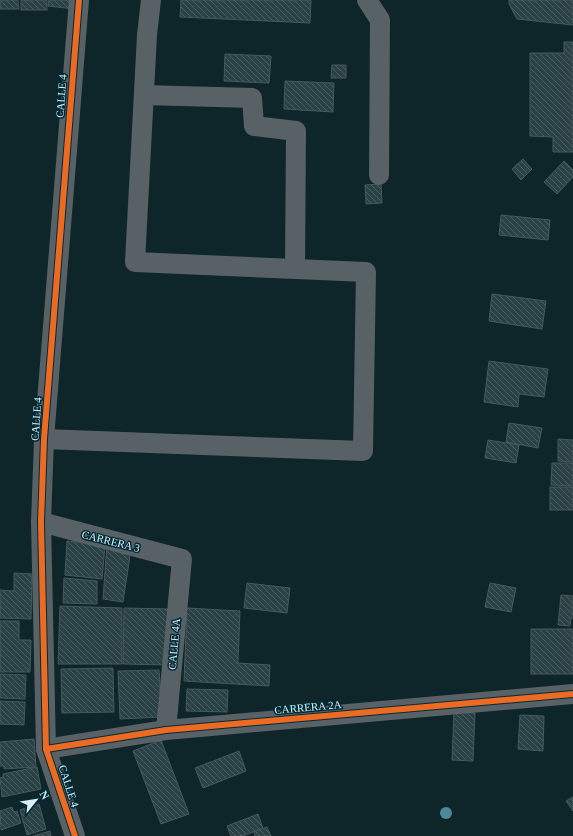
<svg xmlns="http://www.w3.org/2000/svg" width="573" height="836" font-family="'Times New Roman',serif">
	<defs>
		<pattern id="building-back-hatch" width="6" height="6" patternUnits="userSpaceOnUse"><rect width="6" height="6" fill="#2a4245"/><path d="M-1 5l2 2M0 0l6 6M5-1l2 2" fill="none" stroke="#485e61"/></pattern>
	</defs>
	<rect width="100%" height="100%" fill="#0e252a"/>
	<!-- building -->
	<g fill="url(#building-back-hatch)" stroke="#46595c">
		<polygon points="0,0 18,0 19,9 0,9"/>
		<rect x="21" y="0" width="26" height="10"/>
		<polygon points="49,0 76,0 75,9 48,6"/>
		<polygon points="181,0 311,0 310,23 180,17"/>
		<polygon points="509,0 573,0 573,25 517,19 509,4"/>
		<polygon points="564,42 573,42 573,152 553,152 553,137 530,136 530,53 564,53"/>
		<polygon points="225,54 271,56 269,83 224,81"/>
		<polygon points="332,65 346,65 346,78 331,78"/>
		<polygon points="285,81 334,83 333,112 284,109"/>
		<polygon points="523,159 532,169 521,180 512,169"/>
		<polygon points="564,161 573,170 573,177 557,194 544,182"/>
		<polygon points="381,184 382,203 366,204 365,185"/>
		<polygon points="501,215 550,220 548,240 499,235"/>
		<polygon points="492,294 546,301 542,329 489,321"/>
		<polygon points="489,361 548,369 544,397 519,394 518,407 484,402"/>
		<polygon points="509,423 542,428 538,448 506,442"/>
		<polygon points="558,439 573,440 573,462 558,461"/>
		<polygon points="488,440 519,445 516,463 485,458"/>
		<polygon points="552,463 573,463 573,486 551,485"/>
		<rect x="550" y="487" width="23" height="23"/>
		<polygon points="67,541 105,545 102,579 65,575"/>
		<polygon points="107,544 131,549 123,602 103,599"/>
		<polygon points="14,573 32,574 31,619 0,618 0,590 14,591"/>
		<polygon points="64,578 97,581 97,604 63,603"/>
		<polygon points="247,583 290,588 287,613 244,608"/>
		<polygon points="490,583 516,588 511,612 485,607"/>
		<polygon points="561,595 573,596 573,618 571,618 570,626 558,625"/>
		<polygon points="60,606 122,608 122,664 58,664"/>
		<polygon points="124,608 171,609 170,665 123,664"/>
		<polygon points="187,608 240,611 238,663 270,665 269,686 184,681"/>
		<polygon points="0,621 19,621 19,640 31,640 30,672 0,672"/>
		<rect x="531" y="629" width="42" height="45"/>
		<polygon points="113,668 114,712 62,713 61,669"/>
		<polygon points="159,670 162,717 120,719 118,671"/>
		<polygon points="0,674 26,675 25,699 0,698"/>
		<polygon points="187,689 228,690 227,712 186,711"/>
		<polygon points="0,701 25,702 24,725 0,724"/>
		<polygon points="454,712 475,713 473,761 452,760"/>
		<polygon points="520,715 544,716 543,751 518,749"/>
		<polygon points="34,739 36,767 4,769 4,766 0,766 0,742"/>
		<polygon points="161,740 189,814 161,824 133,751"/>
		<polygon points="239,751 246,771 203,788 195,768"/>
		<polygon points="37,767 41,789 2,797 0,778 3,777 3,774"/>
		<polygon points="573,797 573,811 566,801"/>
		<polygon points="39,804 46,829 27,835 20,810"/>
		<polygon points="12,807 14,812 17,811 21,823 1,830 0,811"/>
		<polygon points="258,814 263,828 243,836 231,836 227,826"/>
		<polygon points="267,827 271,836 255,836 254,832"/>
		<polygon points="50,831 51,836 33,836"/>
	</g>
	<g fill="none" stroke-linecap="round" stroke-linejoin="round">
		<!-- minor -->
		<g stroke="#586166" stroke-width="20">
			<polyline points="367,0 380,20 379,175"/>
			<polyline points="144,95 252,98 254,126 296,131 295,269"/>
			<polyline points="44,439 363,451 366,272 135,262 147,35 151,0"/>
			<polyline points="41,522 182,559 166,730"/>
			<polyline points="46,749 166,730 573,694"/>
			<polyline points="75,836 46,749 41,522 44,439 79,0"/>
		</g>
		<!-- cycleway casing -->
		<g stroke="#012c37" stroke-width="8">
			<g id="cycleway">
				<polyline points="46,749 166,730 573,694"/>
				<polyline points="75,836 46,749 41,522 44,439 79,0"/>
			</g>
		</g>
		<!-- cycleway -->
		<use href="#cycleway" stroke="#ed6a23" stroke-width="6"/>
	</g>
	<!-- trees -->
	<circle fill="#4a889a" cx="446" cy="813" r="6"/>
	<g text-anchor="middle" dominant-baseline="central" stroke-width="3" stroke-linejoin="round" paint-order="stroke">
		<!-- street labels -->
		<g font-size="11" fill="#daeff7" stroke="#012c37">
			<text transform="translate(61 96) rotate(-86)">CALLE 4</text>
			<text transform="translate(36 419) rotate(-86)">CALLE 4</text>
			<text transform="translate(111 541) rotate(14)">CARRERA 3</text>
			<text transform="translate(174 644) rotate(-85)">CALLE 4A</text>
			<text transform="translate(308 707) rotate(-5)">CARRERA 2A</text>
			<text transform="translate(69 786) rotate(72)">CALLE 4</text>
		</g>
	</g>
	<!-- north arrow -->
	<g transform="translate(36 800) rotate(60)" stroke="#012c37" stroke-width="3" paint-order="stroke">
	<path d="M0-3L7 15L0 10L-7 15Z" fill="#daeff7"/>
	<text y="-6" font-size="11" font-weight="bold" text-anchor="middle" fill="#daeff7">N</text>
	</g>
</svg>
